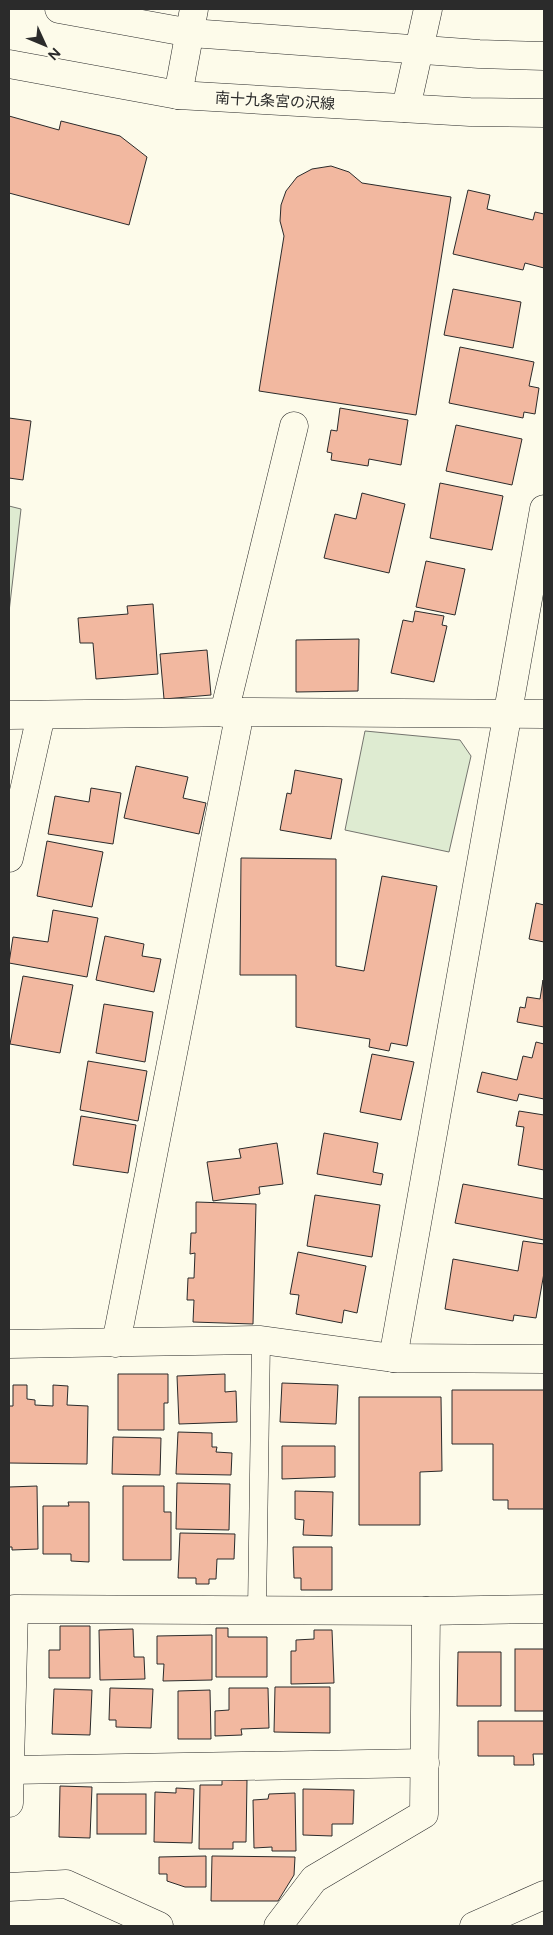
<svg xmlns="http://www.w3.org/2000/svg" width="553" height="1935" font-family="Figtree,'Noto Sans JP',sans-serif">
	<rect width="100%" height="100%" fill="#fdfbea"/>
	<!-- green -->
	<g fill="#deebd1" stroke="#74746e">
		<polygon points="9,506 21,509 9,612"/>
		<polygon points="365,731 460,740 471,756 449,852 345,830"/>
	</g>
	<!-- building -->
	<g fill="#f2b8a0" stroke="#2b2b2b">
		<polygon points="9,116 59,130 61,121 120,136 147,157 129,225 9,193"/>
		<polygon points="331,166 349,172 362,183 451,197 416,415 259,391 284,236 280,221 281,205 286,191 297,177 312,169"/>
		<polygon points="468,190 490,195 487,209 533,220 535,212 544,214 544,268 525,263 523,270 453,254"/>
		<polygon points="453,289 521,302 513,348 444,335"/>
		<polygon points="460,347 534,362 529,386 539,388 535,414 524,412 523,418 449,403"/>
		<polygon points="340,408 408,420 401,465 369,459 368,466 331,460 332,453 327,452 331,430 337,431"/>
		<polygon points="9,418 31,421 23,480 9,478"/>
		<polygon points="456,425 522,439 512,485 446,471"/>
		<polygon points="440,483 503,496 492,550 430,538"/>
		<polygon points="362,493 405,504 389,573 324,558 335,514 356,519"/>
		<polygon points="426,561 465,569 455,615 416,607"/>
		<polygon points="153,604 158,674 96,679 93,643 80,643 78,618 128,614 127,606"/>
		<polygon points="415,611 444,616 442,625 447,626 434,682 391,673 403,620 413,622"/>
		<polygon points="359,639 358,691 296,692 296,640"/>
		<polygon points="207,650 211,695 164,699 160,654"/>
		<polygon points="136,766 188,777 183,798 206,803 199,834 124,818"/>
		<polygon points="295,770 342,779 331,839 280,830 287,793 291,794"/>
		<polygon points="91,788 121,793 113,844 48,834 55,796 89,802"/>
		<polygon points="47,841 103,852 92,907 37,896"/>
		<polygon points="241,858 336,859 336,966 364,971 382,876 437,886 407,1046 391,1043 389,1051 369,1047 370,1039 296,1027 296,975 240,975"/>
		<polygon points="536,903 544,905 544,942 529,939"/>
		<polygon points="53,910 98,918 87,977 9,963 13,937 48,942"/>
		<polygon points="105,936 144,944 142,956 161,959 154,992 96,980"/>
		<polygon points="23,976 73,985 60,1053 10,1044"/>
		<polygon points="543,980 544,1027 517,1022 520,1007 525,1008 527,997 540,999"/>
		<polygon points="104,1004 153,1012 145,1062 96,1053"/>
		<polygon points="536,1042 544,1044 544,1099 519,1094 517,1101 477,1092 482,1072 517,1080 523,1056 532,1058"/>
		<polygon points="372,1054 414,1062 401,1120 360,1112"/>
		<polygon points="88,1061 147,1071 138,1121 80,1110"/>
		<polygon points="519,1111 544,1115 544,1170 518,1165 524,1127 516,1126"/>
		<polygon points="81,1116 136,1125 128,1173 73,1165"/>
		<polygon points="324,1133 378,1143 373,1172 383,1174 381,1185 317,1174"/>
		<polygon points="277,1143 283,1184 259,1187 260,1194 213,1201 207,1162 241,1158 239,1149"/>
		<polygon points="463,1184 544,1199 544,1240 455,1223"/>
		<polygon points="315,1195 380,1205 372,1257 307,1246"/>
		<polygon points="196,1202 256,1204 253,1324 193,1322 194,1300 187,1300 188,1278 194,1278 195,1253 190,1254 191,1233 196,1233"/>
		<polygon points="523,1241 544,1244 544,1273 536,1318 514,1315 513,1321 445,1309 453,1259 518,1271"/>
		<polygon points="298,1252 366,1266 357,1313 344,1310 342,1323 296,1314 299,1295 290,1294"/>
		<polygon points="118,1374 168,1374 168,1403 164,1403 164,1430 118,1430"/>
		<polygon points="225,1374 225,1392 236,1391 237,1422 179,1424 177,1376"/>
		<polygon points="282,1383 338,1385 336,1424 280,1422"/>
		<polygon points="13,1385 27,1385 27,1399 35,1400 35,1405 53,1406 53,1385 68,1386 67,1405 88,1406 87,1464 9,1463 9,1406 13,1406"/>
		<polygon points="452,1390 544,1390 544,1509 508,1509 508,1500 493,1500 493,1444 452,1444"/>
		<polygon points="359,1397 441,1397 442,1471 420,1472 420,1525 359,1525"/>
		<polygon points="178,1432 212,1433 212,1447 217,1447 216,1452 232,1453 231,1475 176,1474"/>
		<polygon points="113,1437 161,1438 160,1475 112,1474"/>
		<polygon points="282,1446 335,1446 335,1477 282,1479"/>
		<polygon points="177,1483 230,1484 229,1530 176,1529"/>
		<polygon points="37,1486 38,1549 12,1550 12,1547 9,1547 9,1487"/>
		<polygon points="123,1486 164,1486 164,1512 171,1512 171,1560 123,1560"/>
		<polygon points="295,1491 333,1492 332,1536 303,1535 304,1520 295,1519"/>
		<polygon points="68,1502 89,1502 89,1562 71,1561 71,1554 43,1554 43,1506 69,1506"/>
		<polygon points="180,1533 235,1534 234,1559 217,1559 216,1579 209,1579 209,1584 196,1584 196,1578 178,1578"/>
		<polygon points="293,1547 332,1547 332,1590 301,1590 301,1578 294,1578"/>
		<polygon points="60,1626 90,1626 90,1678 49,1678 49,1650 60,1650"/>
		<polygon points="216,1628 228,1628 228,1637 267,1637 267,1677 216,1677"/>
		<polygon points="133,1629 134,1657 144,1657 145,1679 100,1680 99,1630"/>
		<polygon points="314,1630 332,1630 334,1683 291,1684 291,1651 296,1651 296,1640 314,1639"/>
		<polygon points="212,1635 212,1680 163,1681 164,1664 157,1664 157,1636"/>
		<rect x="515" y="1649" width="29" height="62"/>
		<polygon points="458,1652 501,1652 501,1706 457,1706"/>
		<polygon points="275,1687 330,1687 330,1733 274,1732"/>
		<polygon points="110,1688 153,1689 151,1728 116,1727 116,1720 109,1720"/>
		<polygon points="229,1688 268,1688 269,1728 241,1729 242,1735 215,1736 215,1711 229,1710"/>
		<polygon points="54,1689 92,1690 90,1735 52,1734"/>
		<polygon points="210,1690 211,1739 178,1739 178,1691"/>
		<polygon points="478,1721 544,1721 544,1754 533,1754 534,1765 514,1765 514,1756 478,1756"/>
		<polygon points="222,1780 247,1780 246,1842 233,1842 233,1849 199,1849 200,1785 222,1785"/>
		<polygon points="60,1786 92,1787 90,1838 59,1837"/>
		<polygon points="176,1788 194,1789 192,1843 154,1842 155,1792 176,1793"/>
		<polygon points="303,1789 354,1790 353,1824 332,1824 332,1836 303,1835"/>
		<polygon points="295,1793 296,1851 272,1851 272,1847 254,1848 253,1800 268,1799 269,1794"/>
		<rect x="97" y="1794" width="49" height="40"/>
		<polygon points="206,1856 206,1887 185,1887 167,1881 167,1874 159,1874 159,1857"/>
		<polygon points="212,1856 295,1857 294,1875 278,1901 211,1901"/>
	</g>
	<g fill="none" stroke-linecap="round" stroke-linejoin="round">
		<!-- lane casing -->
		<g stroke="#2b2b2b" stroke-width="19">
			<polyline id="lane" points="257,1610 261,1340"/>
		</g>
		<!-- street casing -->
		<g stroke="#2b2b2b" stroke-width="29">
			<g id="street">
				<polyline points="178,95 194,9"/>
				<polyline points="406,108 428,9"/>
				<polyline points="224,713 294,426"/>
				<polyline points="9,715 240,712 544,714"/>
				<polyline points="9,858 41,715"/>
				<polyline points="116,1343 240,712"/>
				<polyline points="9,1344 261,1340 393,1358 544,1359"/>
				<polyline points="393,1358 544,509"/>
				<polyline points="10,1770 425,1763"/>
				<polyline points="9,1803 14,1609 426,1611 544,1609"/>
				<polyline points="9,1887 66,1884 159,1926"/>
				<polyline points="278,1926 314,1879 424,1814 426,1611"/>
			</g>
		</g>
		<!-- primary casing -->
		<g stroke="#2b2b2b" stroke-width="29">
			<g id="primary">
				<polyline points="59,9 191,33 479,54 544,56"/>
				<polyline points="9,64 178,95 470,112 544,113"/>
			</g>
		</g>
		<!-- highway casing -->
		<g stroke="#2b2b2b" stroke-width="29">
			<polyline id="highway" points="474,1926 544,1895"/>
		</g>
		<!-- lane -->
		<use href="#lane" stroke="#fdfbea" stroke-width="18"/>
		<!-- street -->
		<use href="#street" stroke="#fdfbea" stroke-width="28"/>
		<!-- primary -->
		<use href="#primary" stroke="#fdfbea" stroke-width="28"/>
		<!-- highway -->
		<use href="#highway" stroke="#fdfbea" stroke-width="28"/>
	</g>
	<g text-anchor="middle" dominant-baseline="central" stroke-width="4" stroke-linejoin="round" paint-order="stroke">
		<!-- street labels -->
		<g font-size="15" fill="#2b2b2b" stroke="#fdfbea">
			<text transform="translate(275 101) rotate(3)">南十九条宮の沢線</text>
		</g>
	</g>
	<!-- border -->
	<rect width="553" height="1935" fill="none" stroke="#2b2b2b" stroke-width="20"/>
	<!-- north arrow -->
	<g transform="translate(45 45) rotate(134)" stroke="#fdfbea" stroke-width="4" paint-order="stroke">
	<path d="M0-4L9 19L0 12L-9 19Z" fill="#2b2b2b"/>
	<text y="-8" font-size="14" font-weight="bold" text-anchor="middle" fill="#2b2b2b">N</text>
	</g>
</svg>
